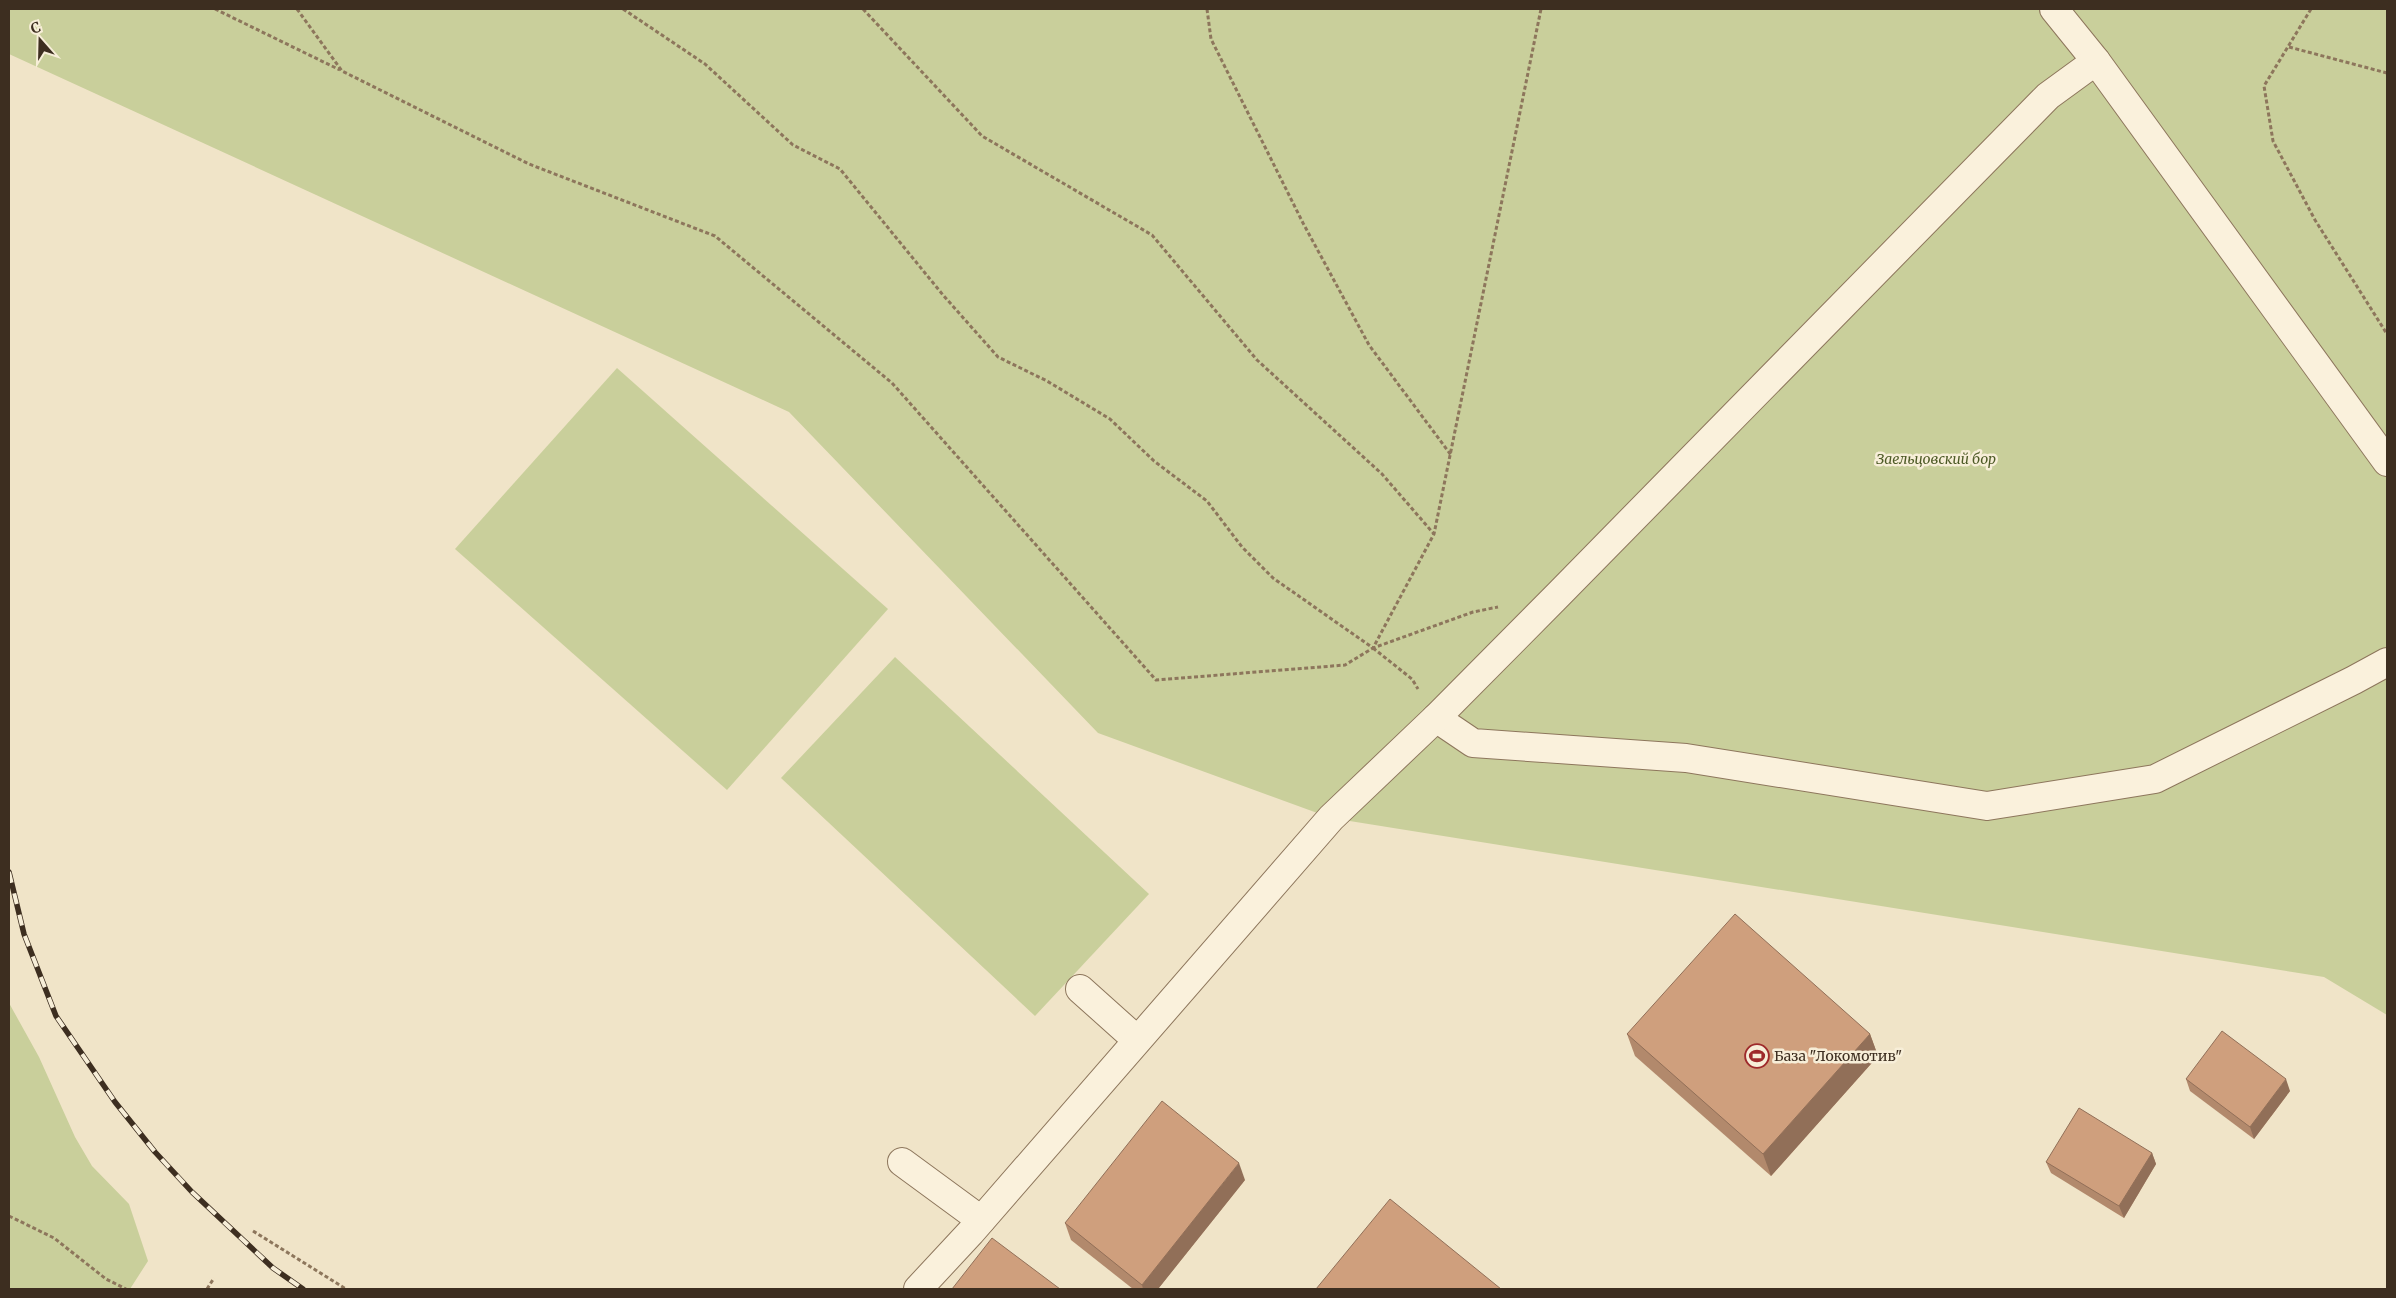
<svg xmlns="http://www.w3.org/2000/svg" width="2396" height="1298" font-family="Merriweather,serif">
	<rect width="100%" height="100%" fill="#f0e4c8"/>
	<!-- green -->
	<g fill="#c9cf9b">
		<polygon points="9,9 2387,9 2387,1015 2324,977 1331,818 1098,733 789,412 9,54"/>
		<polygon points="617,368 888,609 727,790 455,549"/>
		<polygon points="895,657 1149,894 1035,1016 781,778"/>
		<polygon points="9,1003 39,1057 75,1137 92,1166 129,1204 148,1261 130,1289 9,1289"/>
	</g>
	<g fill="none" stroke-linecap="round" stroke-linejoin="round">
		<!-- minor casing -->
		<g stroke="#8d765c" stroke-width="30">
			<g id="minor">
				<polyline points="2054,9 2096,61 2387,462"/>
				<polyline points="1436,718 1473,743 1686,758 1987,806 2155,779 2354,680 2387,662"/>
				<polyline points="1080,989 1137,1040"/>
				<polyline points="902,1162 981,1220"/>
				<polyline points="918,1289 971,1232 1331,818 1436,718 1559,594 2048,96 2096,61"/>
			</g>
		</g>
		<!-- path -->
		<g stroke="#8d765c" stroke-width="3" stroke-dasharray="4 2.5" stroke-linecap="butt">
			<polyline points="215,9 340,70"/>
			<polyline points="297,9 342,71 529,164 715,236 892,383 1156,680 1345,665 1373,648 1434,534 1541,9"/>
			<polyline points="623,9 705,64 793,145 840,169 943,295 998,357 1047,381 1110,419 1154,461 1207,501 1242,547 1273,578 1373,648 1473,612 1498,607"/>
			<polyline points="863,9 982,136 1152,235 1257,360 1382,474 1434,534"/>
			<polyline points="1207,9 1211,39 1303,223 1369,345 1451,455"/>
			<polyline points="2311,9 2264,86 2273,141 2315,220 2387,334"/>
			<polyline points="2289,47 2387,73"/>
			<polyline points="1373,648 1412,679 1418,689"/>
			<polyline points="9,1216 54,1238 106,1279 126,1289"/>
			<polyline points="253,1231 346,1289"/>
			<polyline points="207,1289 214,1278"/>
		</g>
		<!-- minor -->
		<use href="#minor" stroke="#faf1dc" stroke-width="28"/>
		<!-- rail casing -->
		<g stroke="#3d2e20" stroke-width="5.5">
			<polyline id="rail" points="9,872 24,934 56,1016 115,1102 155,1152 192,1192 273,1268 303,1289"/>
		</g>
		<!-- rail -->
		<use href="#rail" stroke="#f7eed8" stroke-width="4" stroke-dasharray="11" stroke-linecap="butt"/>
	</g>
	<!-- wall -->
	<g fill="#b2896c">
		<polygon points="1627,1034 1870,1034 1878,1056 1771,1176 1635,1056"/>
		<polygon points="2186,1079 2290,1091 2254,1139 2190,1091"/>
		<polygon points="2152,1153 2156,1164 2124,1218 2051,1173 2046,1162"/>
		<polygon points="1245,1180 1158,1289 1133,1289 1071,1240 1065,1223"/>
	</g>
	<!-- shaded-wall -->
	<g fill="#916f58">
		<polygon points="1870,1034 1878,1056 1771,1176 1763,1154"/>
		<polygon points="2286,1079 2290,1091 2254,1139 2250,1127"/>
		<polygon points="2152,1153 2156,1164 2124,1218 2119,1206"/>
		<polygon points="1239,1163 1245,1180 1158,1289 1143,1289 1142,1285"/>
	</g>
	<!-- building -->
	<g fill="#cf9f7d" stroke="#916f58">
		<polygon points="1735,914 1870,1034 1763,1154 1627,1034"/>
		<polygon points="2222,1031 2286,1079 2250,1127 2186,1079"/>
		<polygon points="1162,1101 1239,1163 1142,1285 1065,1223"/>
		<polygon points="2079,1108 2152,1153 2119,1206 2046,1162"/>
		<polygon points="1390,1199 1501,1289 1316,1289"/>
		<polygon points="992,1238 1060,1289 952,1289"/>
	</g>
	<!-- icons -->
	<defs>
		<g id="stadium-ring" transform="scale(1.25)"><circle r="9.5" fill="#f7eed8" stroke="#9e2a2b" stroke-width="1.5"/><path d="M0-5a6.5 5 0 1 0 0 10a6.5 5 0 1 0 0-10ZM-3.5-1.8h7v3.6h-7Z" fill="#9e2a2b"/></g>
	</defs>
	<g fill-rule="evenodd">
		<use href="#stadium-ring" x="1757" y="1056"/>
	</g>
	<g text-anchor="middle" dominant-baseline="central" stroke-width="5" stroke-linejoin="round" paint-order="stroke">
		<!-- park labels -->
		<g font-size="14" font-style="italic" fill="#4d5a26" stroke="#f7eed8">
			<text x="1936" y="459">Заельцовский бор</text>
		</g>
		<!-- poi labels -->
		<g font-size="14" fill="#3d2e20" stroke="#f7eed8" text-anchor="start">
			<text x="1774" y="1056">База "Локомотив"</text>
		</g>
	</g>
	<!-- border -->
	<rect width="2396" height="1298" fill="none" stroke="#3d2e20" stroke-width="20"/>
	<!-- north arrow -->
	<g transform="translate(40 40) rotate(340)" stroke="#f7eed8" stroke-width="4" paint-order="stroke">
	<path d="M0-4L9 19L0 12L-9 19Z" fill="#3d2e20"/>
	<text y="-8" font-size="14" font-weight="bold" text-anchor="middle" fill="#3d2e20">С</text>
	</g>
</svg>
